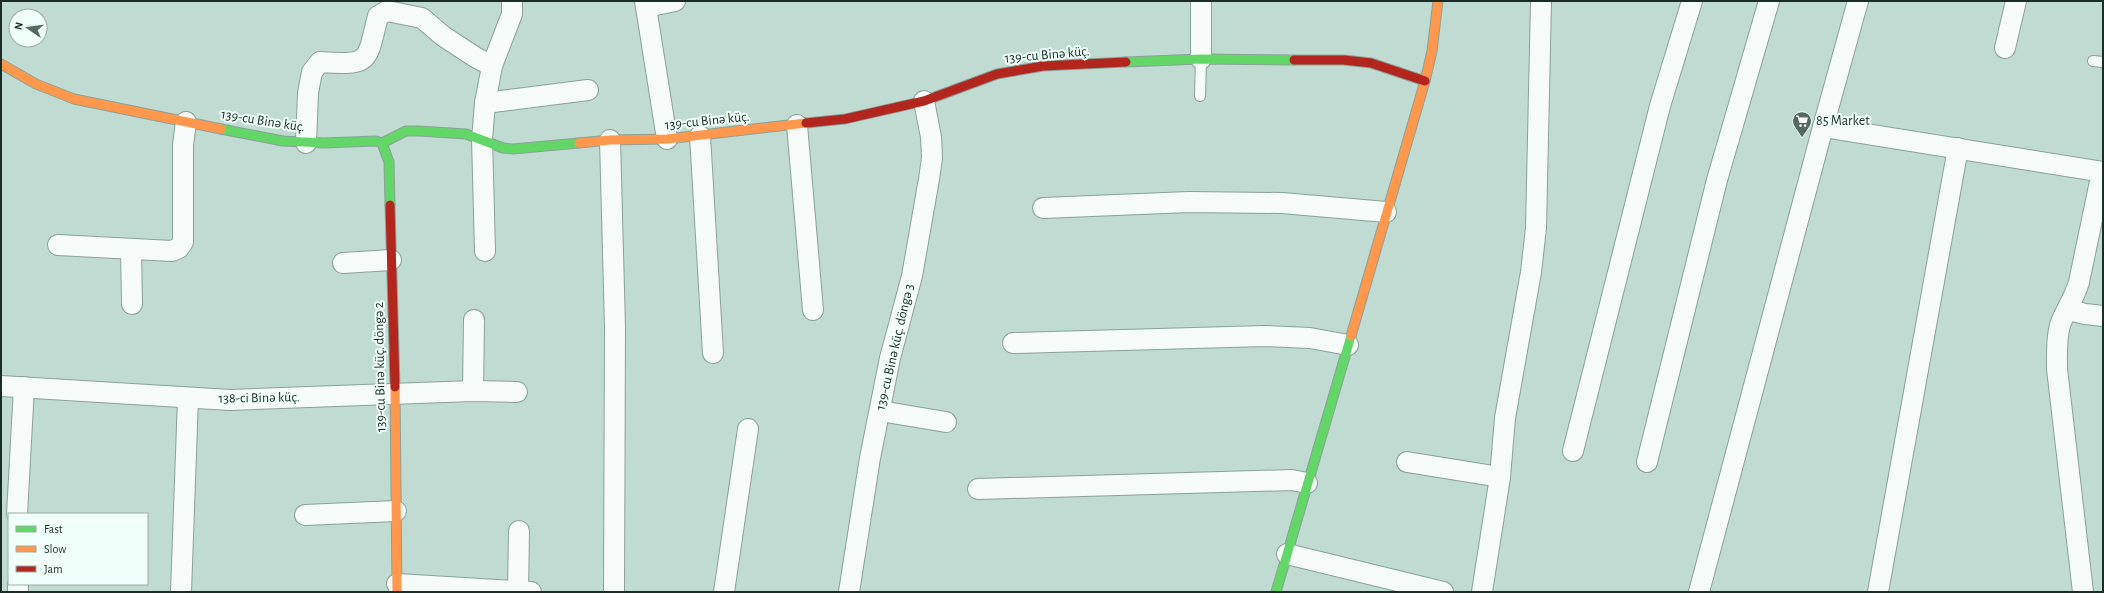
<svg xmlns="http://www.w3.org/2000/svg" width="2104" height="593" font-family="'Alegreya Sans',sans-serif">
	<rect width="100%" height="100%" fill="#c0dcd2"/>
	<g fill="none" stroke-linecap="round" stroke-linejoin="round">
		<!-- lane casing -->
		<g stroke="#8ba199" stroke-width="12">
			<g id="lane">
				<polyline points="2093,61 2103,62"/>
				<polyline points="1200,96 1201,59"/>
			</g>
		</g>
		<!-- street casing -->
		<g stroke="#8ba199" stroke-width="22">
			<g id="street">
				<polyline points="645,1 667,139"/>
				<polyline points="646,7 675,1"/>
				<polyline points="2005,48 2016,1"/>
				<polyline points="1201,59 1201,1"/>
				<polyline points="485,103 588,90"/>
				<polyline points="797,125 813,310"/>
				<polyline points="1823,127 2103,172"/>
				<polyline points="700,136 713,353"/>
				<polyline points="610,140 615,327 614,592"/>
				<path d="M306 143 308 93 312 72 320 62C371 65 366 64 378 16L387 11 422 18 443 36 475 57 492 66"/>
				<polyline points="1043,208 1189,202 1282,203 1386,212"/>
				<polyline points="58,245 172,251 179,248 183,242 183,145 186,122"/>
				<polyline points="131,249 132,304"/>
				<polyline points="485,251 482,139 485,103 492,66 512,14 512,1"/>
				<polyline points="343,263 391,260"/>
				<polyline points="2069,310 2085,314 2103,316"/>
				<polyline points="1013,343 1265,336 1310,338 1348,345"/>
				<polyline points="1,386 230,400 473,391 517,392"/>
				<polyline points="473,391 474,320"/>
				<polyline points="880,411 946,422"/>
				<polyline points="1573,451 1660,106 1692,1"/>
				<polyline points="1407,462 1500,477"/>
				<polyline points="1647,462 1717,180 1769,1"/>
				<polyline points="978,489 1292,480 1307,483"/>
				<polyline points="17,514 24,387"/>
				<polyline points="305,515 396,511"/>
				<polyline points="1287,554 1443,592"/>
				<polyline points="18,584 18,592"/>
				<polyline points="397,584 531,592"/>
				<polyline points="518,591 519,531"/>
				<polyline points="181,592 188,398"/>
				<polyline points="724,592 748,429"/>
				<polyline points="849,592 870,458 890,358 912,276 929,179 932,158 931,137 924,101"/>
				<polyline points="1482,592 1500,477 1505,418 1531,272 1536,228 1541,1"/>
				<polyline points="1699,592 1823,127 1858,1"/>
				<polyline points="1878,592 1958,148"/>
				<path d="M2083 592 2057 369C2057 354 2056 339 2060 325 2065 311 2074 299 2079 282L2102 172"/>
			</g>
		</g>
		<!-- fast casing -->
		<g stroke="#8ba199" stroke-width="11">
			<g id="fast">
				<polyline points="1126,62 1201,59 1294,60"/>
				<polyline points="221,129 283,141 324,143 376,141 382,143 389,162 390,205"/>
				<polyline points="382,143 406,131 419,131 466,134 503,148 513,149 579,143"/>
				<polyline points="1276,592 1351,336"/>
			</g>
		</g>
		<!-- slow casing -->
		<g stroke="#8ba199" stroke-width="11">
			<g id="slow">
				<polyline points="1,64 36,84 74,99 221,129"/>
				<polyline points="579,143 610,140 667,139 806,123"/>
				<polyline points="1351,336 1425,81 1432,51 1438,1"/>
				<polyline points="395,387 397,592"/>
			</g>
		</g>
		<!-- jam casing -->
		<g stroke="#8ba199" stroke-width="11">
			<g id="jam">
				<polyline points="1294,60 1344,60 1371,63 1425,81"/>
				<polyline points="806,123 845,119 924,101 997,74 1043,66 1126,62"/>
				<polyline points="390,205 395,387"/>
			</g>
		</g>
		<!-- lane -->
		<use href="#lane" stroke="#f6faf8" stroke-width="10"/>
		<!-- street -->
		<use href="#street" stroke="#f6faf8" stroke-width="20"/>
		<!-- fast -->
		<use href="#fast" stroke="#63d668" stroke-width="9"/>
		<!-- slow -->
		<use href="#slow" stroke="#ff974d" stroke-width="9"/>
		<!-- jam -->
		<use href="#jam" stroke="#b3261e" stroke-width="9"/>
	</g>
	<!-- icons -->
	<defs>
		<g id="supermarket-pin" transform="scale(1)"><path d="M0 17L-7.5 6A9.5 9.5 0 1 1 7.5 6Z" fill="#536a62" stroke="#f0fff9"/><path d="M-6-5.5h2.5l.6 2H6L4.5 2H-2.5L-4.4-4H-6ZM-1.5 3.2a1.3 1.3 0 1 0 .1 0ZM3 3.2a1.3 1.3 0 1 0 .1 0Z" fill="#fff"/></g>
	</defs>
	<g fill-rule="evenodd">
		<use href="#supermarket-pin" x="1802" y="121"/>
	</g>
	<g text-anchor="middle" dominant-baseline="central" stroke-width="4" stroke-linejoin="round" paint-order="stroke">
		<!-- street labels -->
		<g font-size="14" fill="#192c26" stroke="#f0fff9">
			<text transform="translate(1047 55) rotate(-5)">139-cu Binə küç.</text>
			<text transform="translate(263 121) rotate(9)">139-cu Binə küç.</text>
			<text transform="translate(707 121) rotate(-6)">139-cu Binə küç.</text>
			<text transform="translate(895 347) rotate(-77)">139-cu Binə küç. döngə 3</text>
			<text transform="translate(380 367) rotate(-91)">139-cu Binə küç. döngə 2</text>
			<text transform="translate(259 398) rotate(-1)">138-ci Binə küç.</text>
		</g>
		<!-- poi labels -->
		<g font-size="14" fill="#192c26" stroke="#f0fff9" text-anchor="start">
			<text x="1816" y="121">85 Market</text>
		</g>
	</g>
	<!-- border -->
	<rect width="2104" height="593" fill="none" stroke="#192c26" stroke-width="4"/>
	<!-- legend -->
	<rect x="8" y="513" width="140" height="72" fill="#f0fff9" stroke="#9aaba5"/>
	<rect x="16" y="526" width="20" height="6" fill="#63d668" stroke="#9aaba5"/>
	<text x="44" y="533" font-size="12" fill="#192c26">Fast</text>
	<rect x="16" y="546" width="20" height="6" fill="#ff974d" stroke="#9aaba5"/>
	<text x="44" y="553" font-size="12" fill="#192c26">Slow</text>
	<rect x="16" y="566" width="20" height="6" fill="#b3261e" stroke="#9aaba5"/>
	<text x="44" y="573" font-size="12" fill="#192c26">Jam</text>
	<!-- north arrow -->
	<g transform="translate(28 28) rotate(283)"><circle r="19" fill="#f0fff9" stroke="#9aaba5"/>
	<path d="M0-3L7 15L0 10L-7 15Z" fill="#536a62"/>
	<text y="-6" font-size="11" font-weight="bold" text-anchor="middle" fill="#192c26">N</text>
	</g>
</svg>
